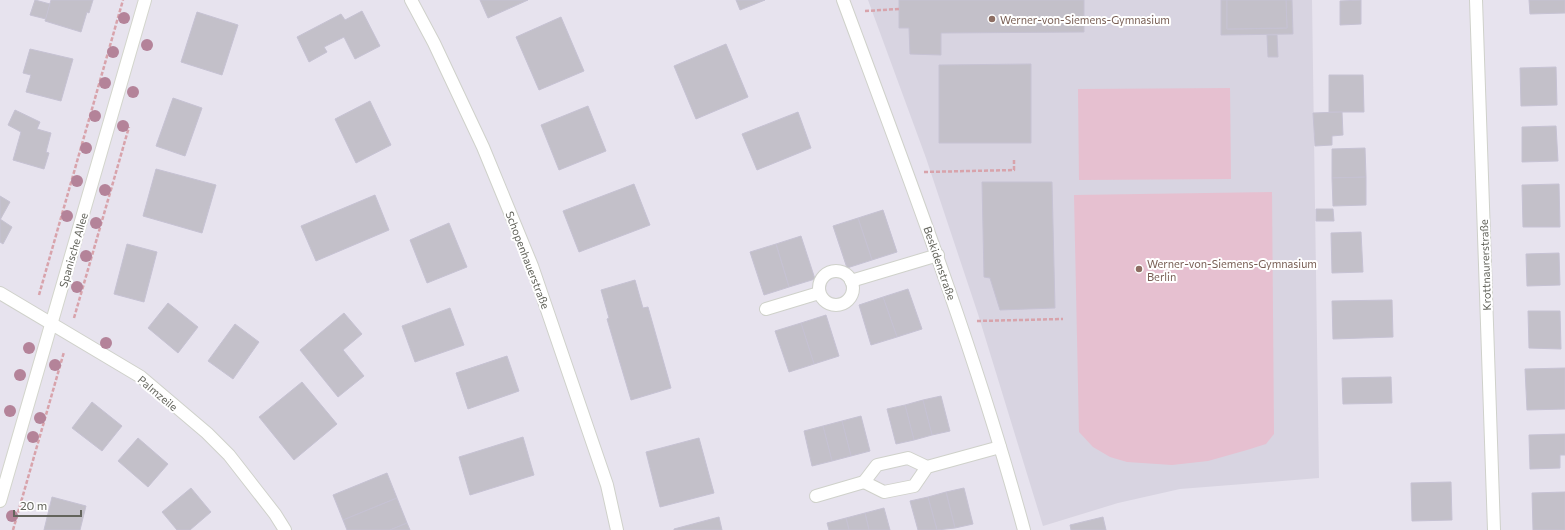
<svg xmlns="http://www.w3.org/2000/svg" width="1565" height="530" font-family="Commissioner,sans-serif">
	<rect width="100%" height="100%" fill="#e7e3ee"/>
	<!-- education -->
	<polygon fill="#d8d4e1" points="868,0 1312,0 1319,478 1180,489 1118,503 1043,526 978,314 926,158"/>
	<!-- green -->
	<g fill="#e6c0d0">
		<polygon points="1230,88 1231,179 1079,180 1078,89"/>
		<polygon points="1272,192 1274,434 1266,444 1247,450 1208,461 1172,465 1127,462 1110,457 1093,447 1079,432 1074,195"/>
	</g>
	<!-- building -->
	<g fill="#c3c0c9" stroke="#c6c2d3">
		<polygon points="35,0 50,4 46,19 30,15"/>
		<polygon points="51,0 93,0 89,13 87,12 81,32 45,21"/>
		<polygon points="480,0 528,0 488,18"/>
		<polygon points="736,0 765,0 740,10"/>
		<polygon points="899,0 1084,0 1084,32 941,33 941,55 910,54 909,28 899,28"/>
		<polygon points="1221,0 1227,0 1227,29 1287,28 1286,0 1292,0 1293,34 1221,35"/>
		<polygon points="1227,0 1286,0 1287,28 1227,29"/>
		<polygon points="1361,0 1361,24 1340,25 1340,1"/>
		<polygon points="1529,0 1565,0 1565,13 1530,14"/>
		<polygon points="362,11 380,46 355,59 344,37 324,47 327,52 309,62 297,37 341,14 345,20"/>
		<polygon points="197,12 238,25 222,75 181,62"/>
		<polygon points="561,17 584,71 539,90 516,37"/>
		<polygon points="1267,35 1277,35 1278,57 1268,57"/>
		<polygon points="726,44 748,97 696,119 674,66"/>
		<polygon points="30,49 73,59 61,101 26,92 31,75 23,73"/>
		<polygon points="1031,64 1031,143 939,143 939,65"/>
		<polygon points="1556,67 1557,105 1521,106 1520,68"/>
		<polygon points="1329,75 1363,75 1364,112 1329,112"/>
		<polygon points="173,98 202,108 185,156 156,146"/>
		<polygon points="370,101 391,145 356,163 335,119"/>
		<polygon points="588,106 606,151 559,170 541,125"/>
		<polygon points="15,110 40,122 37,129 51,133 46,152 49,153 44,169 13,160 21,132 8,125"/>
		<polygon points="798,112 811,148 757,170 742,134"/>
		<polygon points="1342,112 1343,135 1332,136 1332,145 1315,146 1313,113"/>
		<polygon points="1556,126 1558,161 1522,162 1522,127"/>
		<polygon points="1365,148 1366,177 1332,178 1332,149"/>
		<polygon points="156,169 216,185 202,233 143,216"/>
		<polygon points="1366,177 1366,205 1333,206 1332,178"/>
		<polygon points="982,182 1052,182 1055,308 1000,310 990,278 984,277"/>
		<polygon points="634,184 650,225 579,252 563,211"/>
		<polygon points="1559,184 1560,227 1523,227 1522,185"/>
		<polygon points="375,195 389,230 316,261 301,226"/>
		<polygon points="0,196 10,202 0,220"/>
		<polygon points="1316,209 1333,209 1334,221 1316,221"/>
		<polygon points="883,210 897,252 872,260 858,218"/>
		<polygon points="858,218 872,260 847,268 833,226"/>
		<polygon points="0,219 12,227 3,244 0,242"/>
		<polygon points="449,223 467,267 427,283 410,240"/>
		<polygon points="1361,232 1363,272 1332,273 1331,233"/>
		<polygon points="801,236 815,279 789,287 776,244"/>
		<polygon points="127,244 157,252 144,302 114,294"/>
		<polygon points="776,244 789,287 764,295 750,252"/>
		<polygon points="1559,253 1560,285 1527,286 1526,254"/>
		<polygon points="635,280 643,308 648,307 671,388 631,400 607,319 609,318 601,290"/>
		<polygon points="908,289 922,329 897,337 883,297"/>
		<polygon points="883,297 897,337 871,345 859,305"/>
		<polygon points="1392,300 1393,337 1333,339 1332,301"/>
		<polygon points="168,303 198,327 178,353 148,328"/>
		<polygon points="450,308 464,345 415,362 402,326"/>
		<polygon points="1528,311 1560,311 1561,349 1529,348"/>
		<polygon points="344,313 362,334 343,350 364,376 338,397 300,350"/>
		<polygon points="826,315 839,356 814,364 801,323"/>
		<polygon points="801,323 814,364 789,372 775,331"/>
		<polygon points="235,324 259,342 233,379 208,361"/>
		<polygon points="507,356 519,391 468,409 456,373"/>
		<polygon points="1565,368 1565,409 1527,410 1525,369"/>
		<polygon points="1391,377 1392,403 1343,404 1342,378"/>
		<polygon points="302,382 337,424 294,460 259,417"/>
		<polygon points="941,396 950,431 932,435 923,400"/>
		<polygon points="923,400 932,435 914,440 905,405"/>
		<polygon points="92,402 122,426 102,451 72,428"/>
		<polygon points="905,405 914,440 896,444 887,409"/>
		<polygon points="861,416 870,451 851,456 842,421"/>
		<polygon points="842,421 851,456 832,461 823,426"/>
		<polygon points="823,426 832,461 812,466 804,431"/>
		<polygon points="1565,434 1565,455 1560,455 1560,468 1530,469 1529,435"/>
		<polygon points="523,437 534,475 470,495 459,457"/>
		<polygon points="138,438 168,464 148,487 118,461"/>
		<polygon points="699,438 714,493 660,507 646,452"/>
		<polygon points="387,473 397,498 343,520 333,495"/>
		<polygon points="1451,482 1452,520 1412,521 1411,483"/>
		<polygon points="191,488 211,512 190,530 177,530 162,512"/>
		<polygon points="964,488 973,524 955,528 946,492"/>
		<polygon points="946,492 955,528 937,530 928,497"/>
		<polygon points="1565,492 1565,530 1533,530 1532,493"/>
		<polygon points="52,497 86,506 80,530 44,530"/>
		<polygon points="928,497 937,530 918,530 910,501"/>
		<polygon points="397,498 407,523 390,530 347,530 343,520"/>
		<polygon points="884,508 890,530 869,530 865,513"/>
		<polygon points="865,513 869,530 849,530 846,518"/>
		<polygon points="719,517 722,530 674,530 674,529"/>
		<polygon points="1103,517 1106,530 1071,530 1070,525"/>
		<polygon points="846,518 849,530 829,530 827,523"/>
		<polygon points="407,523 410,530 390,530"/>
	</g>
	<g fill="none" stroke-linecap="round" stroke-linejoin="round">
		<!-- service casing -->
		<g stroke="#cfd1ca" stroke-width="14">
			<g id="service">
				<circle cx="836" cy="288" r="17"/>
				<polyline points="851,281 938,255"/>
				<polyline points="766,309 819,293"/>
				<polyline points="927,467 914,486 884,492 864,482 877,465 908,458 927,467 1000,447"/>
				<polyline points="816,496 864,482"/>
			</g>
		</g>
		<!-- minor casing -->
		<g stroke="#cfd1ca" stroke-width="14">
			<g id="minor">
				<polyline points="411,0 434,43 483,147 532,266 607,485 617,530"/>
				<path d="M843 0C908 175 975 350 1024 530"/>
				<polyline points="1476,0 1494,530"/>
				<polyline points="0,293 141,377 207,433 229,455 275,514 285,530"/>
			</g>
		</g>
		<!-- secondary casing -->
		<g stroke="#d3d5cc" stroke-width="14">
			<polyline id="secondary" points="0,501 145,0"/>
		</g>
		<!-- path -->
		<g stroke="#d8a3ab" stroke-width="2.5" stroke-dasharray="4 2" stroke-linecap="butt">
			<polyline points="865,11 899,9"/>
			<polyline points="924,172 1014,170 1014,158"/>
			<polyline points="39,295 123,0"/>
			<polyline points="74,318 129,127"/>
			<polyline points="977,321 1063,319"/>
			<polyline points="13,530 64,352"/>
		</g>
		<!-- service -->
		<use href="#service" stroke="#fff" stroke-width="12"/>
		<!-- minor -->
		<use href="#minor" stroke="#fff" stroke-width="12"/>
		<!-- secondary -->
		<use href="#secondary" stroke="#fff" stroke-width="12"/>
	</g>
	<!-- trees -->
	<g fill="#b48399">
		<circle cx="124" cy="18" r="6"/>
		<circle cx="147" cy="45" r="6"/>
		<circle cx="113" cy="52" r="6"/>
		<circle cx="105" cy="83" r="6"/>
		<circle cx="133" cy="92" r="6"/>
		<circle cx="95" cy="116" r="6"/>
		<circle cx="123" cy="126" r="6"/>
		<circle cx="86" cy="148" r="6"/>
		<circle cx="77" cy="181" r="6"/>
		<circle cx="105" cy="190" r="6"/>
		<circle cx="67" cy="216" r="6"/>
		<circle cx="96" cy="223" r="6"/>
		<circle cx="86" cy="256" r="6"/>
		<circle cx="77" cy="287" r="6"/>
		<circle cx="106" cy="343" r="6"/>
		<circle cx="29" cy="348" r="6"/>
		<circle cx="55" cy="365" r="6"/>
		<circle cx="20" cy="375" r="6"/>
		<circle cx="10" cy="411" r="6"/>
		<circle cx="40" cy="418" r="6"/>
		<circle cx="33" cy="437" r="6"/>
		<circle cx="12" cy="516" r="6"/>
	</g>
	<!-- markers -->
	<g fill="#8d6e63" stroke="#fff" stroke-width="1.5">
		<circle cx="992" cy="19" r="4"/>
		<circle cx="1139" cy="269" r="4"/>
	</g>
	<g text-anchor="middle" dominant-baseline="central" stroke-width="4" stroke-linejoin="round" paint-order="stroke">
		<!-- education labels -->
		<g font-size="11" fill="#785e54" stroke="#fff" text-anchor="start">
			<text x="1000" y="19">Werner-von-Siemens-Gymnasium</text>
			<text x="1147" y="263">Werner-von-Siemens-Gymnasium<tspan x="1147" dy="13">Berlin</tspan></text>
		</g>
		<!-- street labels -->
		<g font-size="11" fill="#63645c" stroke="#fff">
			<text transform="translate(73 250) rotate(-74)">Spanische Allee</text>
			<text transform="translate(528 260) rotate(69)">Schopenhauerstraße</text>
			<text transform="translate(940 263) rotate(71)">Beskidenstraße</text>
			<text transform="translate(1485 265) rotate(-92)">Krottnaurerstraße</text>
			<text transform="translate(158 393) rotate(40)">Palmzeile</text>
		</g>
	</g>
	<!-- scale -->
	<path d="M14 510v6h67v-6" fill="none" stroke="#63645c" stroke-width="2"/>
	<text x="20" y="510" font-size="12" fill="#63645c" stroke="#ffffff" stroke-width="3" paint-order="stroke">20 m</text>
</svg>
